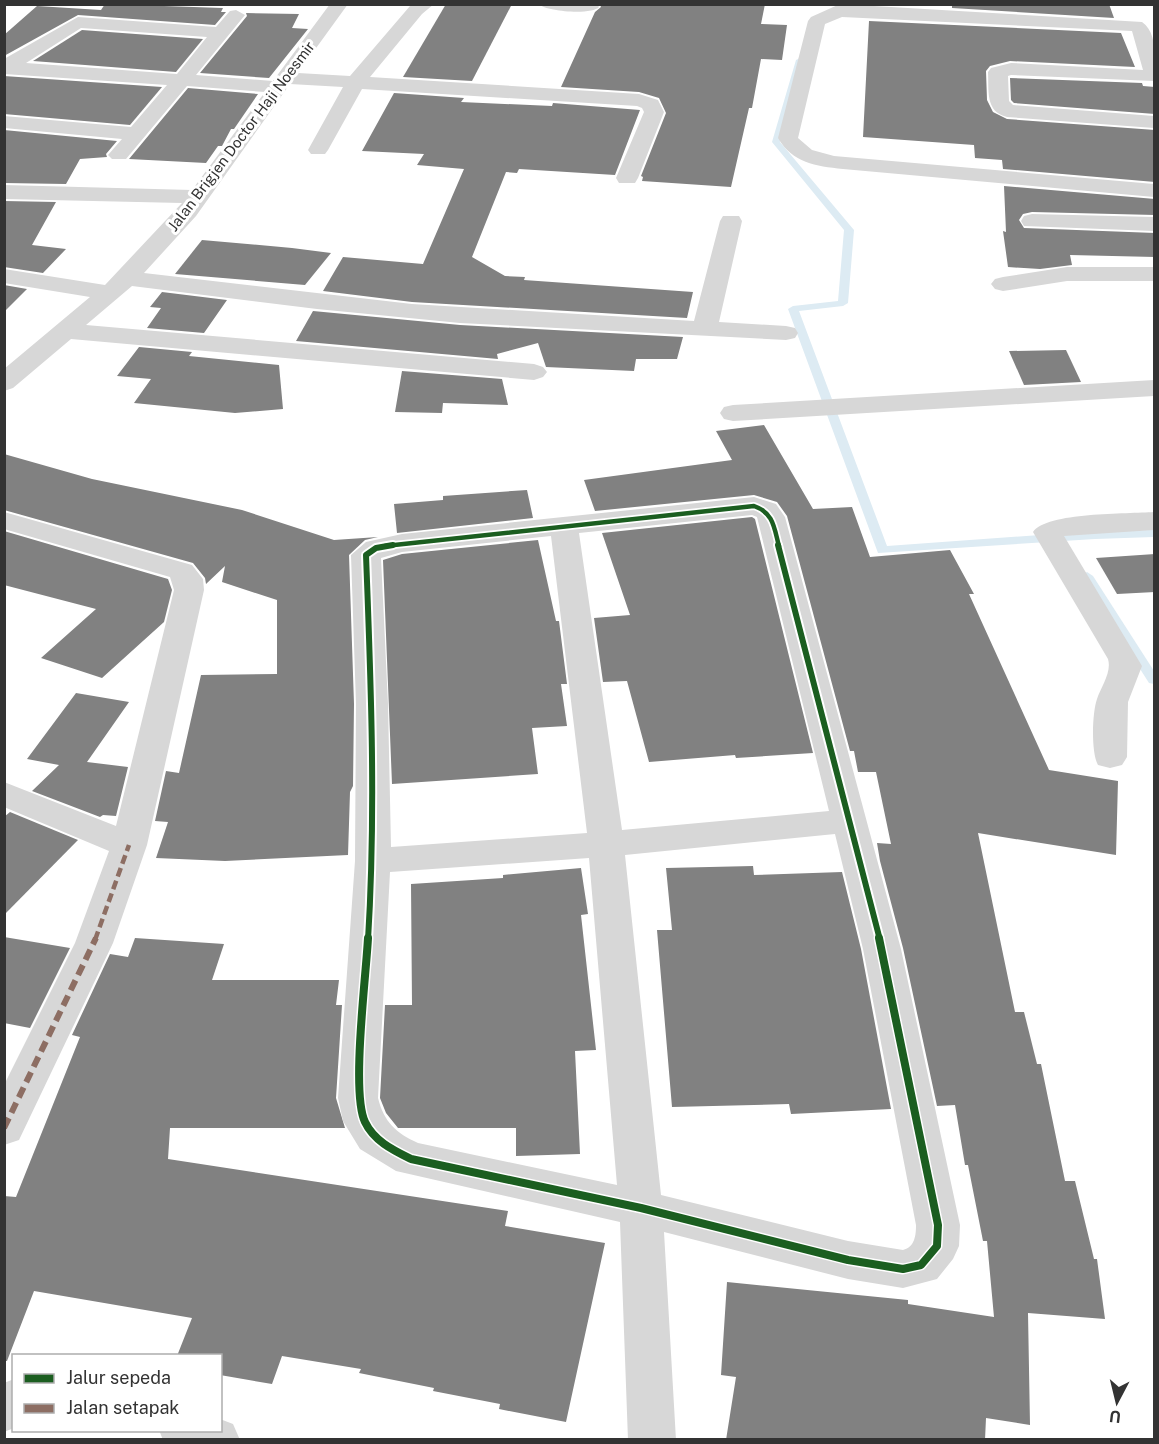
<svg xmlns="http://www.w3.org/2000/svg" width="1159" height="1444" font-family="'Public Sans',sans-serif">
	<rect width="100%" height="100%" fill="#fff"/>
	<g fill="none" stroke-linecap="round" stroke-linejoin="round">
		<!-- stream -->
		<g fill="#ddebf3" fill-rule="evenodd">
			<polygon points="800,58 804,60 780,142 854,230 848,303 843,306 799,311 887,546 1095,531 1154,530 1154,537 1095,539 878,553 788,309 793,306 838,301 844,230 772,142 796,60"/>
			<polygon points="1087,572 1093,576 1154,671 1154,684 1149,683 1081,576"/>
		</g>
	</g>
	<!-- building -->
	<g fill="#818181">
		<polygon points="105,4 223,8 221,12 226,12 215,25 78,15 4,56 4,35 37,6 101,10"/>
		<polygon points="446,4 512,4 472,81 403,77"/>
		<polygon points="600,4 765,4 761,24 787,25 782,60 761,59 752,108 749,108 731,187 642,181 643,177 641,176 666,113 659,98 639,92 561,87 595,12 601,7"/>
		<polygon points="952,4 1109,4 1114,18 952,8"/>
		<polygon points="246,13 299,14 292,28 308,29 269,78 200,73 247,16"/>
		<polygon points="869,21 1121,33 1135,67 1010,61 990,66 986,71 987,100 993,112 1007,119 1155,130 1155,182 1003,169 1002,160 975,158 974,145 863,137"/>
		<polygon points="82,30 203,39 176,72 33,61"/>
		<polygon points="4,76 162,87 130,125 4,114"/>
		<polygon points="1010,78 1142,83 1143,86 1155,87 1155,114 1014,103 1011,100"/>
		<polygon points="188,88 258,94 234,129 231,129 222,146 218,146 206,163 129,159"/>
		<polygon points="394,93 464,98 461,102 552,106 553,103 640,110 615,175 519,169 517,173 506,172 472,257 505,276 525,277 524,280 693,292 687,318 412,302 323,291 343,257 423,264 464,169 417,165 424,154 362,151"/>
		<polygon points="4,130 117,141 106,154 107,157 80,159 66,184 4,183"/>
		<polygon points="1004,186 1155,199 1155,215 1032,212 1023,214 1019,220 1024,228 1155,233 1155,257 1070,255 1072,265 1040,269 1008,267 1003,231 1006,232"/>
		<polygon points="4,201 56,202 32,245 66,249 43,273 4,267"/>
		<polygon points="202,240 292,248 331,253 305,285 175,274"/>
		<polygon points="4,285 27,289 4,312"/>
		<polygon points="162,292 227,300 204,333 147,328 161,308 150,307"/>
		<polygon points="313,311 460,325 683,337 677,359 636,359 634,371 546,367 538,343 497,354 498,359 296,341"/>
		<polygon points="139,347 192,352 189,356 279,365 283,409 235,413 134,403 151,379 117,376"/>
		<polygon points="1066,350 1081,382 1024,385 1009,351"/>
		<polygon points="402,371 502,379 508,405 443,403 442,413 395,412"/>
		<polygon points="764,425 813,509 852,507 870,557 950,550 974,594 969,594 1049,770 1118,781 1116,855 978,833 1015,1012 1024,1012 1037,1064 1041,1064 1065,1181 1075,1181 1094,1259 1097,1259 1105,1319 1028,1313 1030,1425 986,1418 985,1440 726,1440 736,1377 721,1375 727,1282 908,1300 908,1304 994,1317 987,1241 983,1241 968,1165 965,1165 955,1105 937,1106 903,948 880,861 877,843 891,844 876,772 858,772 854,751 850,751 787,516 777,502 754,495 595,511 584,480 732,460 716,431"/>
		<polygon points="4,454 92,479 242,510 334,540 378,537 365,540 349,555 354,704 353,786 350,792 348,855 225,861 156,858 168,822 155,821 166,771 179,773 201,675 277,674 277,600 222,582 225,566 206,584 205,578 193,563 4,510"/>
		<polygon points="527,490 533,518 397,533 394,504 443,500 443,496"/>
		<polygon points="752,517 755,519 813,753 736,758 735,755 649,762 627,681 603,682 594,618 630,615 602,533"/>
		<polygon points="4,531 168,579 172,590 164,622 102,678 41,658 96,609 4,585"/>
		<polygon points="538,540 556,621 559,621 567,684 561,684 567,726 532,728 538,774 392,784 383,560 402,554"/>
		<polygon points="1155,554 1155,592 1117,594 1096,558"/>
		<polygon points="76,693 129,702 87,762 128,767 116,816 103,815 100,817 32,791 59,765 27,759"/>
		<polygon points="10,812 78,840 4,915 4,817"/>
		<polygon points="753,866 754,875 842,872 861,949 891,1109 791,1114 789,1104 672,1107 657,930 672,930 666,868"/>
		<polygon points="581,868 588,914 581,915 596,1050 575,1051 580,1154 516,1156 516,1128 398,1128 386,1113 380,1098 385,1005 412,1005 411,884 503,878 503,875"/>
		<polygon points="4,937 70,948 30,1028 4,1023"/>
		<polygon points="135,938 224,944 212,980 339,980 336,1005 342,1005 336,1098 345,1128 170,1128 168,1159 508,1211 505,1226 605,1243 566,1422 499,1409 500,1404 433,1391 434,1388 359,1373 361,1369 282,1356 272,1384 220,1375 220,1356 177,1356 192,1318 34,1291 7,1361 4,1361 4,1196 16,1197 80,1037 72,1035 110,954 128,957"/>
	</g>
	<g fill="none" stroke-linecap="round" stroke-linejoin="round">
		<!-- minor -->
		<g fill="#d7d7d7" fill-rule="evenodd">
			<path d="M330 4H348L298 73 350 76 410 6 434 4 422 14 370 77 639 94 658 100 664 112 638 178 635 183H619L616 178 644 112 642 108 637 106 362 89 328 150 325 154H311L308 150 343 87 290 84 196 216 144 273 412 304 694 321 720 221 723 216H739L742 221 719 322 786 326 795 328 798 333 795 338 786 340 460 323 317 309 132 286 86 325 534 364 543 367 547 372 543 377 534 380 71 339 13 388 4 391V369L90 297 4 283V269L105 285 182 203 4 199V185L192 190 265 92 187 86 126 159H112L108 155 122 139 4 128V116L131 127 167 85 4 74V59L78 17 216 27 230 11 236 10 245 15 196 75 273 81ZM81 28 207 37 177 74 26 63Z"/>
			<path d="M539 4H597L599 7C593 15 546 12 539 4Z"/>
			<path d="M840 4 1142 22C1159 34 1154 62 1154 81L1011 75 1008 76 1009 101 1013 105 1154 116V128L1007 117C985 112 989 90 988 72L991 68 1011 63 1143 70 1132 31 842 17 825 24 798 138 812 150 834 156 1154 184V197L843 169C815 166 793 163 778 138L808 21 811 17Z"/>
			<polygon points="1032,214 1154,217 1154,231 1024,226 1021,221 1024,216"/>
			<polygon points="1067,267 1154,267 1154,281 1067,281 1003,291 995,289 991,284 995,279 1003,277"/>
			<polygon points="1154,380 1154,396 733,421 724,419 720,413 724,407 733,405"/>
			<path d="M754 497 776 504 785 517 901 949 960 1225 959 1246 953 1259 937 1279 903 1288 848 1279 664 1232 676 1440H628L620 1222 396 1171 360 1149 343 1121 338 1098 355 861 356 704 351 555 366 542 402 534ZM752 515 757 517 829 811 622 830 579 533ZM551 536 587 833 391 847 388 704 381 558 402 552ZM835 834 863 949 916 1225C916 1235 915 1247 903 1250L848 1241 661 1195 625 855ZM589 858 617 1185 418 1143C396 1133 384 1122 378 1098L390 872Z"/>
			<polygon points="4,512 192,565 203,579 204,590 147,845 113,943 19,1140 4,1145 4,1085 75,943 109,851 4,807 4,782 116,826 174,590 170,577 4,529"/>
			<path d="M1154 512V530L1064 536 1142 666 1128 702 1127 757 1122 765 1110 768 1098 765C1091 753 1092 713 1097 699 1101 687 1112 672 1108 659L1033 532C1046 512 1128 514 1154 512Z"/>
			<polygon points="14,1379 14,1428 4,1432 4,1383"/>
			<polygon points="220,1419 233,1424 240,1440 163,1440 159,1430 220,1430"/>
		</g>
		<!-- quiet-far1 -->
		<polyline stroke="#8d6e63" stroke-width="4.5" stroke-dasharray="9 4.5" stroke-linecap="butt" points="95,940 129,845"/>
		<!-- quiet -->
		<polyline stroke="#8d6e63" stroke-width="6" stroke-dasharray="11 6" stroke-linecap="butt" points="4,1128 96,938"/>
		<!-- cycleway-far2 casing -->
		<g stroke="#fff" stroke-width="8">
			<path id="cycleway-far2" d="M385 546 754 506C774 513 774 528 779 546"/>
		</g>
		<!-- cycleway-far1 casing -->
		<g stroke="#fff" stroke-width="10">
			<g id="cycleway-far1">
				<polyline points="778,545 880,940"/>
				<path d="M368 940C376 811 371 683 366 555L376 548 393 545"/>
			</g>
		</g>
		<!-- cycleway casing -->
		<g stroke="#fff" stroke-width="11">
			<path id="cycleway" d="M368 938C366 977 351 1093 365 1122 374 1141 393 1150 411 1159L641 1208 848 1260 903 1269 921 1265 937 1246 938 1225 879 938"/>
		</g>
		<!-- cycleway-far2 -->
		<use href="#cycleway-far2" stroke="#1b5e20" stroke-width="4.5"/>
		<!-- cycleway-far1 -->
		<use href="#cycleway-far1" stroke="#1b5e20" stroke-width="6"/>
		<!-- cycleway -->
		<use href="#cycleway" stroke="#1b5e20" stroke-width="8"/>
	</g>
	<g text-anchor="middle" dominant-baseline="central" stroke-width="6" stroke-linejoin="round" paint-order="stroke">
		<!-- far-street labels -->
		<g font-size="15" fill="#333" stroke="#fff">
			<text transform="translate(241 136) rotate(-53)">Jalan Brigjen Doctor Haji Noesmir</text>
		</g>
	</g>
	<!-- border -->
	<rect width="1159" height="1444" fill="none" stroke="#333333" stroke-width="12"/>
	<!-- legend -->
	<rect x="12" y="1354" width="210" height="78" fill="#ffffff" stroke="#adadad" stroke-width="1.5"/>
	<rect x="24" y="1374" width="30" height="9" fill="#1b5e20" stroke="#adadad" stroke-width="1.5"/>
	<text x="66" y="1384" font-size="18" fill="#333333">Jalur sepeda</text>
	<rect x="24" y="1404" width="30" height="9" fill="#8d6e63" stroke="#adadad" stroke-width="1.5"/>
	<text x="66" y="1414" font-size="18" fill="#333333">Jalan setapak</text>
	<!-- north arrow -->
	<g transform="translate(1117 1402) rotate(187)" stroke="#ffffff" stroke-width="4.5" paint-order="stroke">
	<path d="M0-4.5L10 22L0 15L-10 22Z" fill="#333333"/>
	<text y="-9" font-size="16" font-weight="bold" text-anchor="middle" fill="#333333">U</text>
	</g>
</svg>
